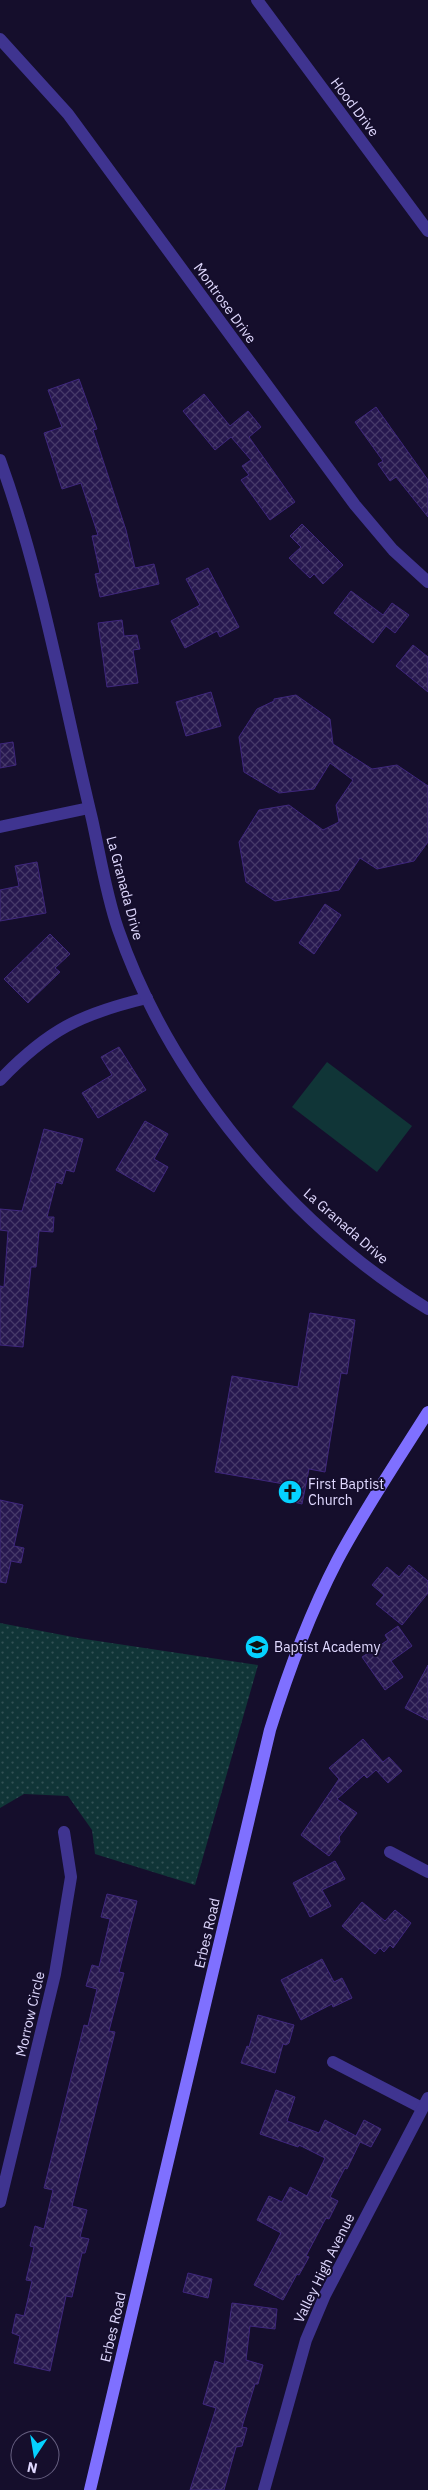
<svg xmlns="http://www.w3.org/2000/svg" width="428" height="2490" font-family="'IBM Plex Sans',sans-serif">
	<defs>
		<pattern id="grass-dots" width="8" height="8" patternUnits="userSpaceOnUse" patternTransform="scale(1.25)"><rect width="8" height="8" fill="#103537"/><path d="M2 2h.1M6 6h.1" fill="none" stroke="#325255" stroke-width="1.8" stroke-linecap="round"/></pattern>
		<pattern id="building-cross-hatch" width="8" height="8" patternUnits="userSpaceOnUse" patternTransform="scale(1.25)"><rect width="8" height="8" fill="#27184f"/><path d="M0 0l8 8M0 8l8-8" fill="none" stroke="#463969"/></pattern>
	</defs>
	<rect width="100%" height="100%" fill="#150e2c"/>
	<!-- grass -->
	<polygon fill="url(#grass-dots)" points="0,1623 78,1638 258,1665 195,1885 95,1854 92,1830 68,1796 24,1794 0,1808"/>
	<!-- garden -->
	<polygon fill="#103537" points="327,1062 412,1126 377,1172 292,1107"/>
	<!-- building -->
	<g fill="url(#building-cross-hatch)" stroke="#3f277d">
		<polygon points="79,379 97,429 93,430 126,530 135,568 154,564 159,584 100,597 95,574 100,573 92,536 98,535 81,483 62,489 44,433 62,427 48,390"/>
		<polygon points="204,394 230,426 248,411 261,427 249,437 295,502 270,520 241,480 249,475 242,466 251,460 231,437 215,450 183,411"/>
		<polygon points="376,407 428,480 428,517 396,477 390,481 378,464 383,461 355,422"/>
		<polygon points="302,524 343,565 323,584 314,574 310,578 289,558 301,547 290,536"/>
		<polygon points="208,568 239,627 220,637 217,631 185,648 171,621 200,605 186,579"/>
		<polygon points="351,591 383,615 392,603 409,615 395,633 386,626 373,643 334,613"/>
		<polygon points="122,620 124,636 137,635 140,649 133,650 138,683 107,687 98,623"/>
		<polygon points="413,645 428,657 428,692 396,666"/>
		<polygon points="211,692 221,726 186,736 176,702"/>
		<polygon points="296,695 330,719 333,744 372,769 397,765 428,786 428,842 414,861 377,869 360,858 339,890 275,901 246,882 239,842 259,810 289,805 323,830 339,822 336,805 353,780 330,763 314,789 279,793 244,772 239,737 257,709 274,701 274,699"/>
		<polygon points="13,742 16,765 0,768 0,744"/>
		<polygon points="37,862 46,913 0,921 0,890 19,886 15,866"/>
		<polygon points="325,904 341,915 314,954 299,943"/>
		<polygon points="50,934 70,954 55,968 60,972 28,1003 4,979"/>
		<polygon points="119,1047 146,1090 98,1118 82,1093 112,1075 101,1057"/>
		<polygon points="145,1121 168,1134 154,1159 168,1167 154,1192 116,1170"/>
		<polygon points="44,1129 83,1139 74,1172 66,1170 62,1184 56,1182 47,1217 54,1217 53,1232 39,1231 36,1267 31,1267 23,1347 0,1345 0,1286 4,1287 8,1231 0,1230 0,1209 22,1211"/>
		<polygon points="310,1313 355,1320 347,1374 341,1373 325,1472 309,1469 302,1504 281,1499 284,1484 215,1472 232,1376 298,1387"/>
		<polygon points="0,1500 23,1505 14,1546 24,1548 21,1563 11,1561 6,1583 0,1582"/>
		<polygon points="409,1565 428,1581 428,1593 402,1625 376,1604 384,1595 372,1585 387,1567 399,1577"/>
		<polygon points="398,1626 412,1646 391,1661 403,1677 385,1690 362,1657 388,1640 385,1635"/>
		<polygon points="428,1665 428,1720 405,1708"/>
		<polygon points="363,1739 383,1762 389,1757 402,1771 388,1783 376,1770 367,1778 364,1775 337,1799 357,1813 339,1837 340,1842 329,1856 301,1835 339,1779 329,1768"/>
		<polygon points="335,1861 345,1879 322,1890 331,1906 310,1917 293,1883"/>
		<polygon points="107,1894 137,1901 119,1972 124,1973 109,2031 115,2032 72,2206 87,2210 80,2237 89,2239 85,2253 82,2253 72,2297 66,2296 50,2371 14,2363 20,2336 12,2333 16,2314 24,2316 32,2281 26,2280 34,2247 30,2246 35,2226 44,2229 53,2190 44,2188 84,2025 88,2026 97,1989 86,1986 92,1965 99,1967 110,1919 101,1917"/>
		<polygon points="362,1902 385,1921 395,1910 411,1923 393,1948 390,1945 384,1952 380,1948 375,1954 342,1926"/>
		<polygon points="322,1959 334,1982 342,1978 352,1998 333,2007 332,2004 301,2020 281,1980"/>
		<polygon points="258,2015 294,2025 289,2043 286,2045 283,2044 275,2073 241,2063 247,2046 249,2047"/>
		<polygon points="276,2090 295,2097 287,2121 319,2133 325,2120 356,2136 364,2120 381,2129 371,2147 360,2142 347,2169 345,2168 330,2197 338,2201 329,2219 326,2218 306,2256 309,2257 299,2275 297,2274 283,2300 254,2285 281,2233 257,2220 269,2196 282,2202 290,2187 307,2196 325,2158 299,2145 298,2147 260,2134"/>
		<polygon points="188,2273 212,2279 208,2298 183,2292"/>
		<polygon points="232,2303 277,2309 275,2329 250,2326 246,2360 263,2365 258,2384 255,2384 242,2427 247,2428 242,2446 236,2447 224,2490 190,2490 216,2408 203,2404 215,2361 224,2364"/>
	</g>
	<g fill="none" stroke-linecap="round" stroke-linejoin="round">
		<!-- minor -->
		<g stroke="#3f3490" stroke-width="12">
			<polyline points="257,0 428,231"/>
			<polyline points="0,39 68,114 355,505 393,550 428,582"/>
			<polyline points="0,827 89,808"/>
			<path d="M0 1080C48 1030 80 1014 147 998"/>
			<polyline points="390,1852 428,1872"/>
			<polyline points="333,2062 422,2108"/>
			<polyline points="0,2202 55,1974 71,1877 64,1832"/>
			<polyline points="264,2490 306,2340 325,2295 428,2098"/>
		</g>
		<!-- tertiary -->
		<path stroke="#3f3490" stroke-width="12" d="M0 460C42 576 63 699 92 819 100 855 106 894 118 929 170 1080 292 1226 428 1309"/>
		<!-- secondary -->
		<path stroke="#7f70ff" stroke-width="12" d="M90 2490 270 1730C288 1672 309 1615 337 1561 364 1510 397 1461 428 1412"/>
	</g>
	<!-- icons -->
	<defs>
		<g id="church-disc" transform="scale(1.25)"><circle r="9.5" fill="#05d2ff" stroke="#150e2c"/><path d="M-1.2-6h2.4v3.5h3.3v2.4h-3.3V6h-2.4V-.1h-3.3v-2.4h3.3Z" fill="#111"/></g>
		<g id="school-disc" transform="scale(1.25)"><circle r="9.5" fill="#05d2ff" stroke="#150e2c"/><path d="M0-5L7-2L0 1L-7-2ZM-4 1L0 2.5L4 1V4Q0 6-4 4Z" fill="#111"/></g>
	</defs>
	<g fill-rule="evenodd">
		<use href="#church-disc" x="290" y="1492"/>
		<use href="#school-disc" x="257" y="1647"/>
	</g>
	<g text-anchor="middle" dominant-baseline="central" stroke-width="4" stroke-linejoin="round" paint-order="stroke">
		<!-- street labels -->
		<g font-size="14" fill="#e0d9ff" stroke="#150e2c">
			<text transform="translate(355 107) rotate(53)">Hood Drive</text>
			<text transform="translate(225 303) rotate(54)">Montrose Drive</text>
			<text transform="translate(125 888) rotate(75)">La Granada Drive</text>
			<text transform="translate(346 1226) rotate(41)">La Granada Drive</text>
			<text transform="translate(207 1933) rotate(-77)">Erbes Road</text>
			<text transform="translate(30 2014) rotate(-77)">Morrow Circle</text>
			<text transform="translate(324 2268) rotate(-64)">Valley High Avenue</text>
			<text transform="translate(113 2327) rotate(-77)">Erbes Road</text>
		</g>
		<!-- poi labels -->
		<g font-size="14" fill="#e0d9ff" stroke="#150e2c" text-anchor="start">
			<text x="308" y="1484">First Baptist<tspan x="308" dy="16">Church</tspan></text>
			<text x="274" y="1647">Baptist Academy</text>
		</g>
	</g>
	<!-- north arrow -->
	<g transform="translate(35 2455) rotate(192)"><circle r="24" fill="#150e2c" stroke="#665f80"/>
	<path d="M0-4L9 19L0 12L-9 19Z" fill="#05d2ff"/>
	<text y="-8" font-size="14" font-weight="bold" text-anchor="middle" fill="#e0d9ff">N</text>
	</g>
</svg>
